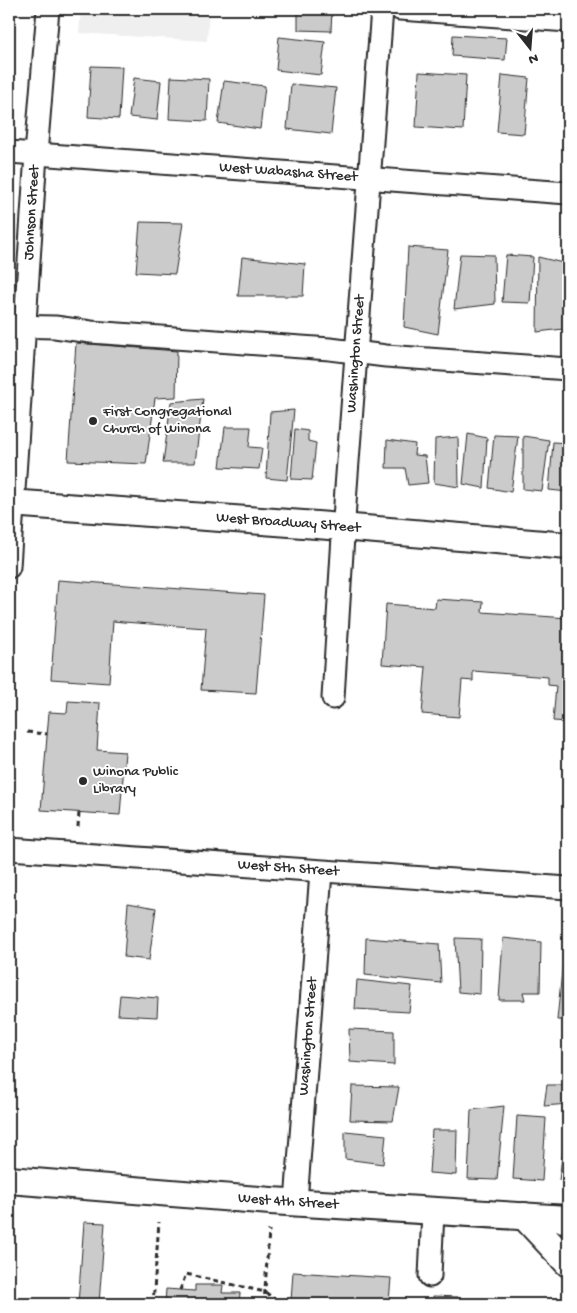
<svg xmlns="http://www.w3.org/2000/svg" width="577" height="1313" font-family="'Gochi Hand',sans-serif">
	<rect width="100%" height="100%" fill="#fff"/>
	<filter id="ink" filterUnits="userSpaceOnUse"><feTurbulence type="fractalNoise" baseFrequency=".02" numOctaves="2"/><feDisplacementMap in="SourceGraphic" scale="10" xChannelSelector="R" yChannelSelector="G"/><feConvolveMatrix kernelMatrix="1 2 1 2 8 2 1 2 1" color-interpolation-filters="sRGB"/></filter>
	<g filter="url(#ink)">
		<!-- built -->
		<polygon fill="#efefef" points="81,9 209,9 207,41 79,33"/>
		<!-- building -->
		<g fill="#cbcbcb" stroke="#2b2b2b">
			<polygon points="298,9 332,9 331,31 298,30"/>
			<polygon points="453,35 507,38 505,60 452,56"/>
			<polygon points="279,37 325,42 321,75 276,70"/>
			<polygon points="91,66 122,67 119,119 88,117"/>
			<polygon points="568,68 568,113 565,113"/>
			<polygon points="419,72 466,75 463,130 416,127"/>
			<polygon points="502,75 529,78 524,134 497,132"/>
			<polygon points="171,77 209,79 207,121 169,119"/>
			<polygon points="134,78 161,81 157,120 129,117"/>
			<polygon points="224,81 265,86 260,129 218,123"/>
			<polygon points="291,84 336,88 331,134 287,129"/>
			<polygon points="140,222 183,223 175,274 136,272"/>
			<polygon points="408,247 448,250 438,334 404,327"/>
			<polygon points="460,254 494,255 495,304 454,309"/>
			<polygon points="506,255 533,257 530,303 502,302"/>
			<polygon points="242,257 305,264 303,296 238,296"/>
			<polygon points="538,257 563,263 563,329 537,332"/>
			<polygon points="76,343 177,351 176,397 155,398 146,464 68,461"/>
			<polygon points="203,399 195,463 163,463 171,402"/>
			<polygon points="294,410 287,480 266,478 270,412"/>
			<polygon points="225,427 251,427 249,447 262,448 259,469 220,467"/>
			<polygon points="295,429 308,431 308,441 316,443 312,480 291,479"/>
			<polygon points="468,434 487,438 484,488 463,484"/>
			<polygon points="494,435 518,436 511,492 489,488"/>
			<polygon points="523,436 549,440 542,491 523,489"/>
			<polygon points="458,437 459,487 434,483 435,439"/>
			<polygon points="387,440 415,444 414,455 425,456 428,483 408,485 405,468 386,468"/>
			<polygon points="553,442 568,443 568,492 549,490"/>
			<polygon points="58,580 264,595 256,693 201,690 206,628 123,622 113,621 109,683 51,679"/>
			<polygon points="436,599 483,602 482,612 568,618 568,722 553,721 556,686 548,685 548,677 473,671 473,681 462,680 459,717 422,714 426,667 382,664 386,604 435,608"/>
			<polygon points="68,701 100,703 97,750 125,752 120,815 41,810 49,712 67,713"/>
			<polygon points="128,903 156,908 149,960 124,957"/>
			<polygon points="366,938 439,944 441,983 365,975"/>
			<polygon points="455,938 481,939 480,994 458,992"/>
			<polygon points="503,938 541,942 540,992 523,992 525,1000 499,1000"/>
			<polygon points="565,941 568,941 568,1020 557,1020"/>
			<polygon points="357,980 412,986 409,1012 355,1009"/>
			<polygon points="120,995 158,998 157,1017 118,1015"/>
			<polygon points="349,1029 394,1031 394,1065 350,1062"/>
			<polygon points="547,1085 568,1085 568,1120 563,1120 568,1104 544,1106"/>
			<polygon points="352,1086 399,1087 393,1121 350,1120"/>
			<polygon points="504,1106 497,1180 468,1179 471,1110"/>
			<polygon points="517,1116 546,1118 542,1181 513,1179"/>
			<polygon points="566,1129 568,1129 568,1180 559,1180"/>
			<polygon points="432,1130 457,1130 456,1175 429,1173"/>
			<polygon points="345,1131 386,1135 383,1164 345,1159"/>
			<polygon points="84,1222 105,1223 99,1304 78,1304"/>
			<polygon points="293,1272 391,1278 389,1301 433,1304 433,1296 458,1297 457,1304 298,1304 298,1301 291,1301"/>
			<polygon points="195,1285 223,1285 222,1293 240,1293 239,1304 165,1304 166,1289 195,1291"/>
		</g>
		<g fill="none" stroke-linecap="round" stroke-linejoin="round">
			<!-- minor casing -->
			<g stroke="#2b2b2b" stroke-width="25">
				<g id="minor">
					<polyline points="400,9 568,21"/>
					<path id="s1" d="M9 152 568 193"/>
					<polyline points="9,326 55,327 91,332 330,349 386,356 568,369"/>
					<path id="s2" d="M9 567 36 154 48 9"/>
					<path id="s3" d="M333 698 346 488 382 9"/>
					<path id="s4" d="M9 849 568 888"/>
					<path id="s5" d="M296 1202 321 872"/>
					<polyline points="430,1276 433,1212"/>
				</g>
			</g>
			<!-- major casing -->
			<g stroke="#2b2b2b" stroke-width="30">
				<g id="major">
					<path id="s6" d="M9 503 317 525 568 546"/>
					<path id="s7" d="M9 1180 271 1201 568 1219"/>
					<polyline points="524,1216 568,1263"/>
				</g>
			</g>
			<!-- path -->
			<g stroke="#2b2b2b" stroke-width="3" stroke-dasharray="5 4" stroke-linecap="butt">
				<polyline points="27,732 47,734"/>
				<polyline points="78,827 79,812"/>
				<polyline points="180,1290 186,1274 265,1292 281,1304"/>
				<polyline points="153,1304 159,1222"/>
				<polyline points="264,1304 269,1230"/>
			</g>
			<!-- minor -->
			<use href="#minor" stroke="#fff" stroke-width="21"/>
			<!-- major -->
			<use href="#major" stroke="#fff" stroke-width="26"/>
		</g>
	</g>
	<!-- markers -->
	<g fill="#2b2b2b" stroke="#fff" stroke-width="2">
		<circle cx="93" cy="421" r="5"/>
		<circle cx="83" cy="781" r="5"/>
	</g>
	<g text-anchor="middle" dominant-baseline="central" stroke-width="4" stroke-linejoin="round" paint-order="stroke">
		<!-- street labels -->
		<g font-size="15" fill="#2b2b2b" stroke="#fff">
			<text stroke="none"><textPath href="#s1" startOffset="280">West Wabasha Street</textPath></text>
			<text stroke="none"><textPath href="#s2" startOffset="355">Johnson Street</textPath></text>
			<text stroke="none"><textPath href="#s3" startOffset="345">Washington Street</textPath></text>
			<text stroke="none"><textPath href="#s6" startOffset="280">West Broadway Street</textPath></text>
			<text stroke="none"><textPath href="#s4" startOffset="280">West 5th Street</textPath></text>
			<text stroke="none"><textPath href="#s5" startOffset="166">Washington Street</textPath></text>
			<text stroke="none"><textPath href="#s7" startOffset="280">West 4th Street</textPath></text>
		</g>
		<!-- poi labels -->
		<g font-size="15" fill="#2b2b2b" stroke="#fff" text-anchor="start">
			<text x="103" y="412">First Congregational<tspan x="103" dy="17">Church of Winona</tspan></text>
			<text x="93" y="772">Winona Public<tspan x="93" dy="17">Library</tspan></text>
		</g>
	</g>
	<!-- margin -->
	<rect width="577" height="1313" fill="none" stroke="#fff" stroke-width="30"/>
	<rect x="15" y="15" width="547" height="1283" fill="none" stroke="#2b2b2b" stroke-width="2" filter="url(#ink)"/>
	<!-- north arrow -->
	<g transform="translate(530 48) rotate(163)" stroke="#ffffff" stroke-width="4" paint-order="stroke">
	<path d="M0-4L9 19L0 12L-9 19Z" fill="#2b2b2b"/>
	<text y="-8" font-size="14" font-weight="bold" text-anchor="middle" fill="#2b2b2b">N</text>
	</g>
</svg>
